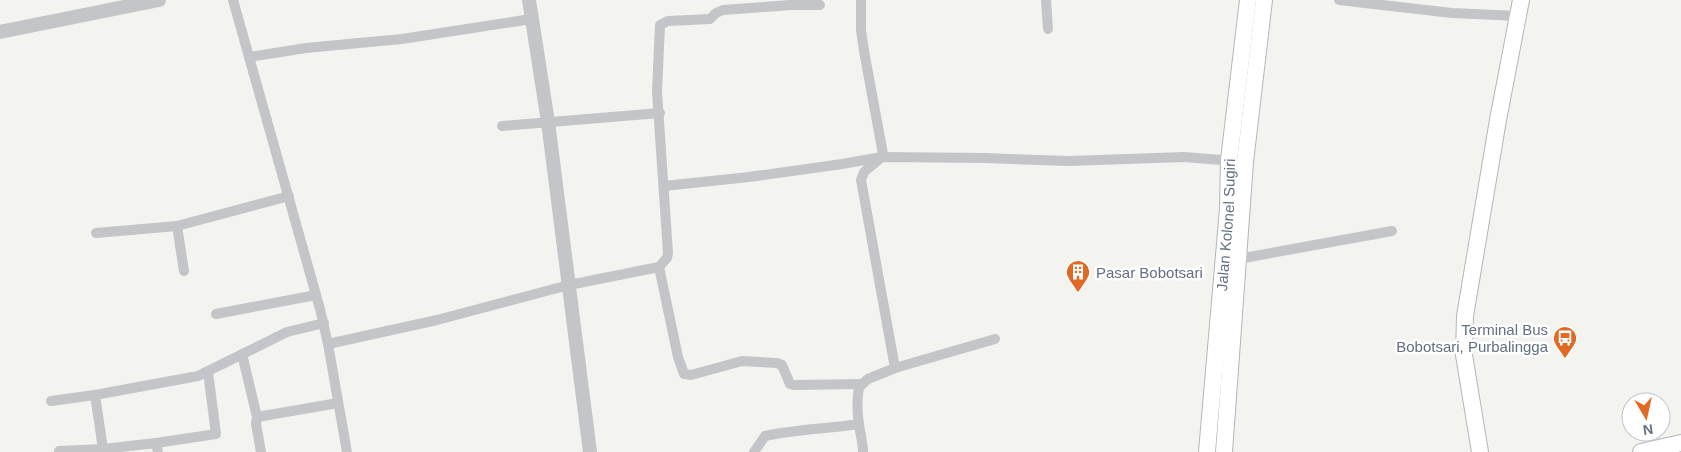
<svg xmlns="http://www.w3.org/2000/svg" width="1681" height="452" font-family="Helvetica,sans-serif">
	<rect width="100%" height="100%" fill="#f3f4ef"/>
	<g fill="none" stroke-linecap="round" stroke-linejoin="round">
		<!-- primary casing -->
		<g stroke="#b4b6bb" stroke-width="18">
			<g id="primary">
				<path id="s1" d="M1207 452 1228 209 1229 160 1248 0"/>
				<polyline points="1224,452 1245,162 1264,0"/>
				<polyline points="1480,452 1464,355 1465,316 1498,120 1521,0"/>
				<polyline points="1641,452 1681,443"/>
			</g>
		</g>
		<!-- minor -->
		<g stroke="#c3c5c9" stroke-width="10">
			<polyline points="233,0 320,309 328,344 347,452"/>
			<path d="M861 0V30L864 51 883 154 882 157 864 172 861 180 895 368 868 379 859 387C857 399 857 412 859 424 860 434 863 442 863 452"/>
			<polyline points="1046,0 1048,29"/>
			<polyline points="1339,0 1452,13 1518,16"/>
			<polyline points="249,57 306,48 402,39 531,19"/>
			<polyline points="502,126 660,113"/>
			<polyline points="664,186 749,177 842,164 882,157 984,158 1069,161 1184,157 1234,161"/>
			<polyline points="177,226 184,271"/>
			<polyline points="96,233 177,226 289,196"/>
			<polyline points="1238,259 1392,231"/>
			<polyline points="659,267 678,357 684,374 691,375 742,361 777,363 782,365 790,384 794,385 862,384"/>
			<polyline points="216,314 316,295"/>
			<polyline points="328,344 437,320 569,285 659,267 667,258 668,253 657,92 660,25 668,21 710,19 716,13 723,10 791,5 820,5"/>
			<polyline points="242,354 257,417"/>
			<polyline points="895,368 995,339"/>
			<polyline points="95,395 103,449"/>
			<polyline points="51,401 95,395 198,376 287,332 324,323"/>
			<polyline points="156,443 216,434 208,372"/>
			<polyline points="59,451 103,449 156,443 158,452"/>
			<polyline points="261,452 256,424 257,417 338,403"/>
			<path d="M754 452 765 436C796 429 827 429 859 424"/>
		</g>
		<!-- tertiary -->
		<g stroke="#c3c5c9" stroke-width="14">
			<polyline points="529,0 548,122 590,452"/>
			<polyline points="0,32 159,0"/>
		</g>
		<!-- primary -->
		<use href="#primary" stroke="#fff" stroke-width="16"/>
	</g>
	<!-- icons -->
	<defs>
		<g id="building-pin" transform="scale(1.25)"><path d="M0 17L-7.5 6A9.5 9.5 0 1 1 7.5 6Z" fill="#e06a23" stroke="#fff"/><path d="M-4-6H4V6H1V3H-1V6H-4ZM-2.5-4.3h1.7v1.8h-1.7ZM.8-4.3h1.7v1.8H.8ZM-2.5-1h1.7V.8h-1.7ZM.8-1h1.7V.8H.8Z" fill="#fff"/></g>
		<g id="bus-pin" transform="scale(1.25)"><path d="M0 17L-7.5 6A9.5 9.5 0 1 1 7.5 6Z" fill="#e06a23" stroke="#fff"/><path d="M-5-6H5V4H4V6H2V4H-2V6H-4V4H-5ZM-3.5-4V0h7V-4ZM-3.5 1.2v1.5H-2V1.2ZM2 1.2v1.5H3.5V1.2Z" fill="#fff"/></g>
	</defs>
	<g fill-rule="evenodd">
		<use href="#building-pin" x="1078" y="272"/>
		<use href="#bus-pin" x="1565" y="338"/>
	</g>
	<g text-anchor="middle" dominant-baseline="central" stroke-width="5" stroke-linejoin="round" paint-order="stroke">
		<!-- street labels -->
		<g font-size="15" fill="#636f80" stroke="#fff">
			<text stroke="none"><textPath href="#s1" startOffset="228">Jalan Kolonel Sugiri</textPath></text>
		</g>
		<!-- poi labels -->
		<g font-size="15" fill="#636f80" stroke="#fff" text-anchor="start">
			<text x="1096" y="272">Pasar Bobotsari</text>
			<text x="1548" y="329" text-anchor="end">Terminal Bus<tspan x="1548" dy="17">Bobotsari, Purbalingga</tspan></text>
		</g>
	</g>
	<!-- north arrow -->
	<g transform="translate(1646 417) rotate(171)"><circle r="24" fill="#ffffff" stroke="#c1c5cc"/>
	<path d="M0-4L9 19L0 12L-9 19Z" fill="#e06a23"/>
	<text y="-8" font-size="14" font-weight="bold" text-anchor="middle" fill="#636f80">N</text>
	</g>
</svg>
